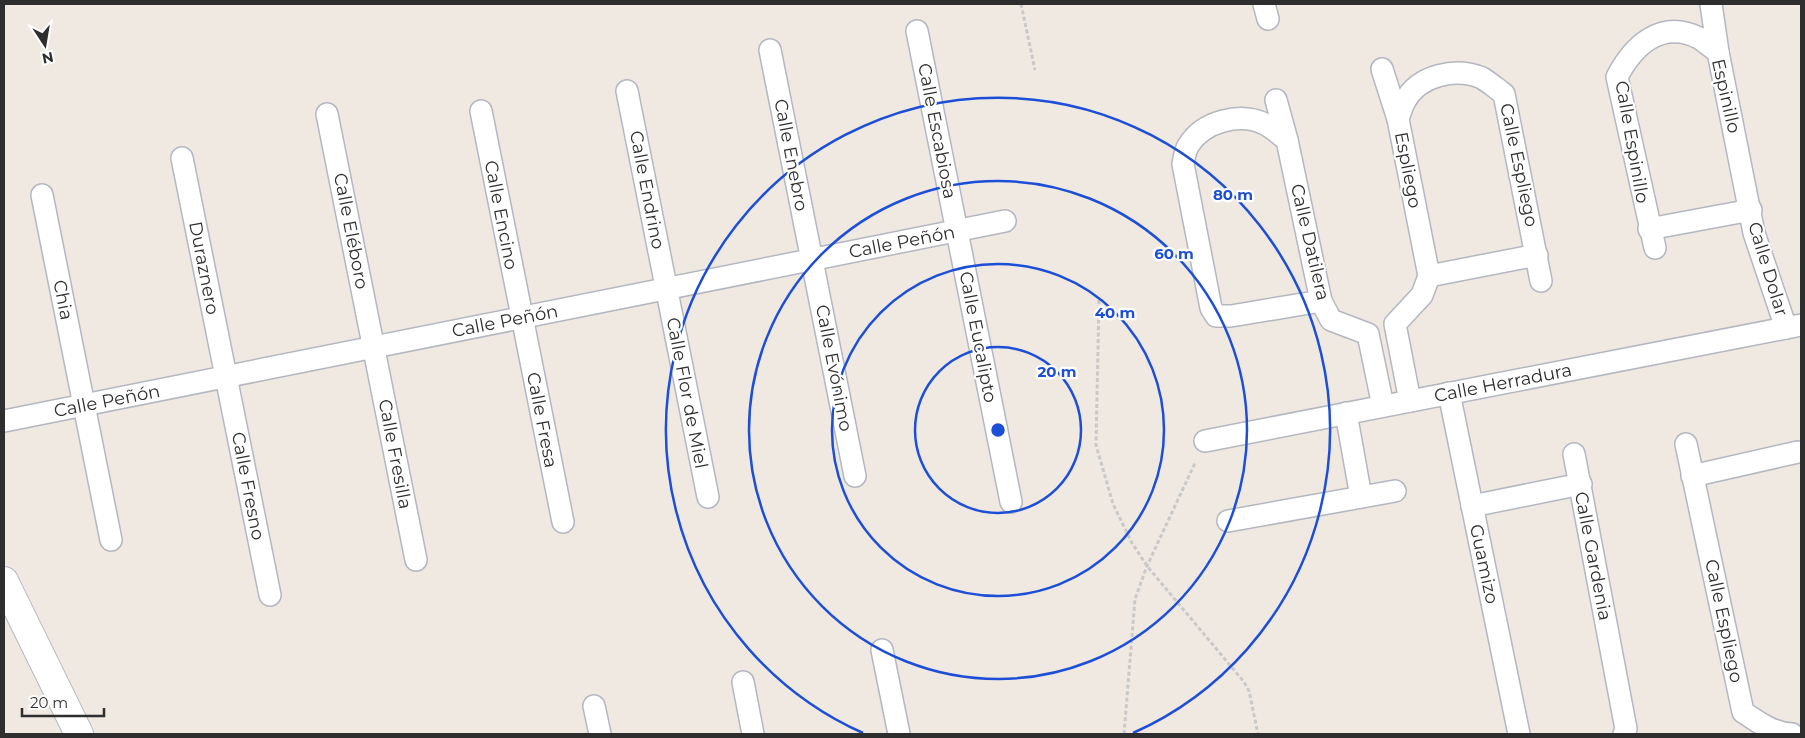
<svg xmlns="http://www.w3.org/2000/svg" width="1805" height="738" font-family="Montserrat,sans-serif">
	<rect width="100%" height="100%" fill="#efe9e1"/>
	<g fill="none" stroke-linecap="round" stroke-linejoin="round">
		<!-- street casing -->
		<g stroke="#b4b7c1" stroke-width="24">
			<g id="street">
				<polyline points="1264,4 1268,19"/>
				<polyline points="1711,4 1718,52"/>
				<polyline points="917,31 1011,502"/>
				<polyline points="770,50 855,476"/>
				<polyline points="1382,69 1398,119"/>
				<polyline points="627,91 708,497"/>
				<polyline points="1276,100 1287,140"/>
				<polyline points="481,111 563,522"/>
				<polyline points="327,114 416,560"/>
				<polyline points="182,158 270,595"/>
				<polyline points="42,195 111,540"/>
				<polyline points="1649,229 1751,210"/>
				<path d="M1655 248 1617 77C1633 46 1661 19 1699 38 1705 42 1712 48 1718 52L1754 233 1786 328"/>
				<path d="M1429 276 1398 119C1400 113 1402 106 1405 101 1419 75 1456 67 1482 78 1489 82 1497 89 1504 94L1541 281"/>
				<polyline points="1429,276 1537,255"/>
				<path d="M1321 301 1231 316H1216L1211 308 1183 164C1184 159 1185 151 1188 146 1203 121 1240 112 1265 124 1273 128 1280 135 1287 140L1321 301 1331 320 1368 334 1383 406"/>
				<polyline points="1449,393 1519,734"/>
				<polyline points="1410,401 1395,324 1422,295 1429,276"/>
				<polyline points="1346,413 1361,497"/>
				<polyline points="4,421 1005,221"/>
				<polyline points="1205,441 1801,325"/>
				<path d="M1686 444 1743 712C1759 723 1773 733 1792 734"/>
				<polyline points="1574,454 1626,729 1624,734"/>
				<polyline points="1692,476 1798,452"/>
				<polyline points="1472,506 1581,484"/>
				<polyline points="1228,521 1395,491"/>
				<polyline points="882,650 899,734"/>
				<polyline points="743,682 753,734"/>
				<polyline points="594,706 600,734"/>
			</g>
		</g>
		<!-- secondary casing -->
		<g stroke="#b4b7c1" stroke-width="30">
			<polyline id="secondary" points="4,581 79,734"/>
		</g>
		<!-- path -->
		<g stroke="#c9c9c9" stroke-width="3" stroke-dasharray="4 2.5" stroke-linecap="butt">
			<polyline points="1021,4 1035,70"/>
			<polyline points="1099,300 1096,445 1113,504 1132,543 1147,566 1244,682 1249,691 1258,734"/>
			<polyline points="1124,734 1135,599 1147,566 1195,463"/>
		</g>
		<!-- street -->
		<use href="#street" stroke="#fff" stroke-width="21"/>
		<!-- secondary -->
		<use href="#secondary" stroke="#fff" stroke-width="28"/>
	</g>
	<!-- distance rings -->
	<g fill="none" stroke="#1d4ed8" stroke-width="2.5">
		<circle cx="998" cy="430" r="83"/>
		<circle cx="998" cy="430" r="166"/>
		<circle cx="998" cy="430" r="249"/>
		<path d="M863 733A332 332 0 1 1 1133 733"/>
	</g>
	<g text-anchor="middle" dominant-baseline="central" stroke-width="4.5" stroke-linejoin="round" paint-order="stroke">
		<!-- street labels -->
		<g font-size="18" fill="#2e2e2e" stroke="#fff">
			<text transform="translate(1726 96) rotate(77)">Espinillo</text>
			<text transform="translate(937 131) rotate(79)">Calle Escabiosa</text>
			<text transform="translate(1632 142) rotate(80)">Calle Espinillo</text>
			<text transform="translate(791 155) rotate(79)">Calle Enebro</text>
			<text transform="translate(1519 165) rotate(78)">Calle Espliego</text>
			<text transform="translate(1408 170) rotate(79)">Espliego</text>
			<text transform="translate(647 190) rotate(79)">Calle Endrino</text>
			<text transform="translate(501 215) rotate(79)">Calle Encino</text>
			<text transform="translate(351 231) rotate(79)">Calle Eléboro</text>
			<text transform="translate(902 242) rotate(-11)">Calle Peñón</text>
			<text transform="translate(1310 242) rotate(77)">Calle Datilera</text>
			<text transform="translate(204 268) rotate(79)">Duraznero</text>
			<text transform="translate(1768 269) rotate(73)">Calle Dolar</text>
			<text transform="translate(63 300) rotate(79)">Chia</text>
			<text transform="translate(505 321) rotate(-11)">Calle Peñón</text>
			<text transform="translate(978 337) rotate(79)">Calle Eucalipto</text>
			<text transform="translate(834 368) rotate(79)">Calle Evónimo</text>
			<text transform="translate(1503 383) rotate(-11)">Calle Herradura</text>
			<text transform="translate(687 393) rotate(79)">Calle Flor de Miel</text>
			<text transform="translate(107 401) rotate(-11)">Calle Peñón</text>
			<text transform="translate(542 420) rotate(79)">Calle Fresa</text>
			<text transform="translate(395 454) rotate(79)">Calle Fresilla</text>
			<text transform="translate(248 486) rotate(79)">Calle Fresno</text>
			<text transform="translate(1593 556) rotate(79)">Calle Gardenia</text>
			<text transform="translate(1484 564) rotate(78)">Guamizo</text>
			<text transform="translate(1724 621) rotate(78)">Calle Espliego</text>
		</g>
	</g>
	<circle cx="998" cy="430" r="8" fill="#1d4ed8" stroke="#fff" stroke-width="2.5"/>
	<g font-size="15" text-anchor="middle" font-weight="bold" fill="#1d4ed8" stroke="#fff" stroke-width="4.5" stroke-linejoin="round" paint-order="stroke">
		<text x="1233" y="200">80 m</text>
		<text x="1174" y="259">60 m</text>
		<text x="1115" y="318">40 m</text>
		<text x="1057" y="377">20 m</text>
	</g>
	<!-- border -->
	<rect width="1805" height="738" fill="none" stroke="#2e2e2e" stroke-width="10"/>
	<!-- north arrow -->
	<g transform="translate(45 45) rotate(168)" stroke="#ffffff" stroke-width="4" paint-order="stroke">
	<path d="M0-4L9 19L0 12L-9 19Z" fill="#2e2e2e"/>
	<text y="-8" font-size="14" font-weight="bold" text-anchor="middle" fill="#2e2e2e">N</text>
	</g>
	<!-- scale -->
	<path d="M22 708v8h82v-8" fill="none" stroke="#2e2e2e" stroke-width="2.5"/>
	<text x="30" y="708" font-size="15" fill="#2e2e2e" stroke="#ffffff" stroke-width="4" paint-order="stroke">20 m</text>
</svg>
